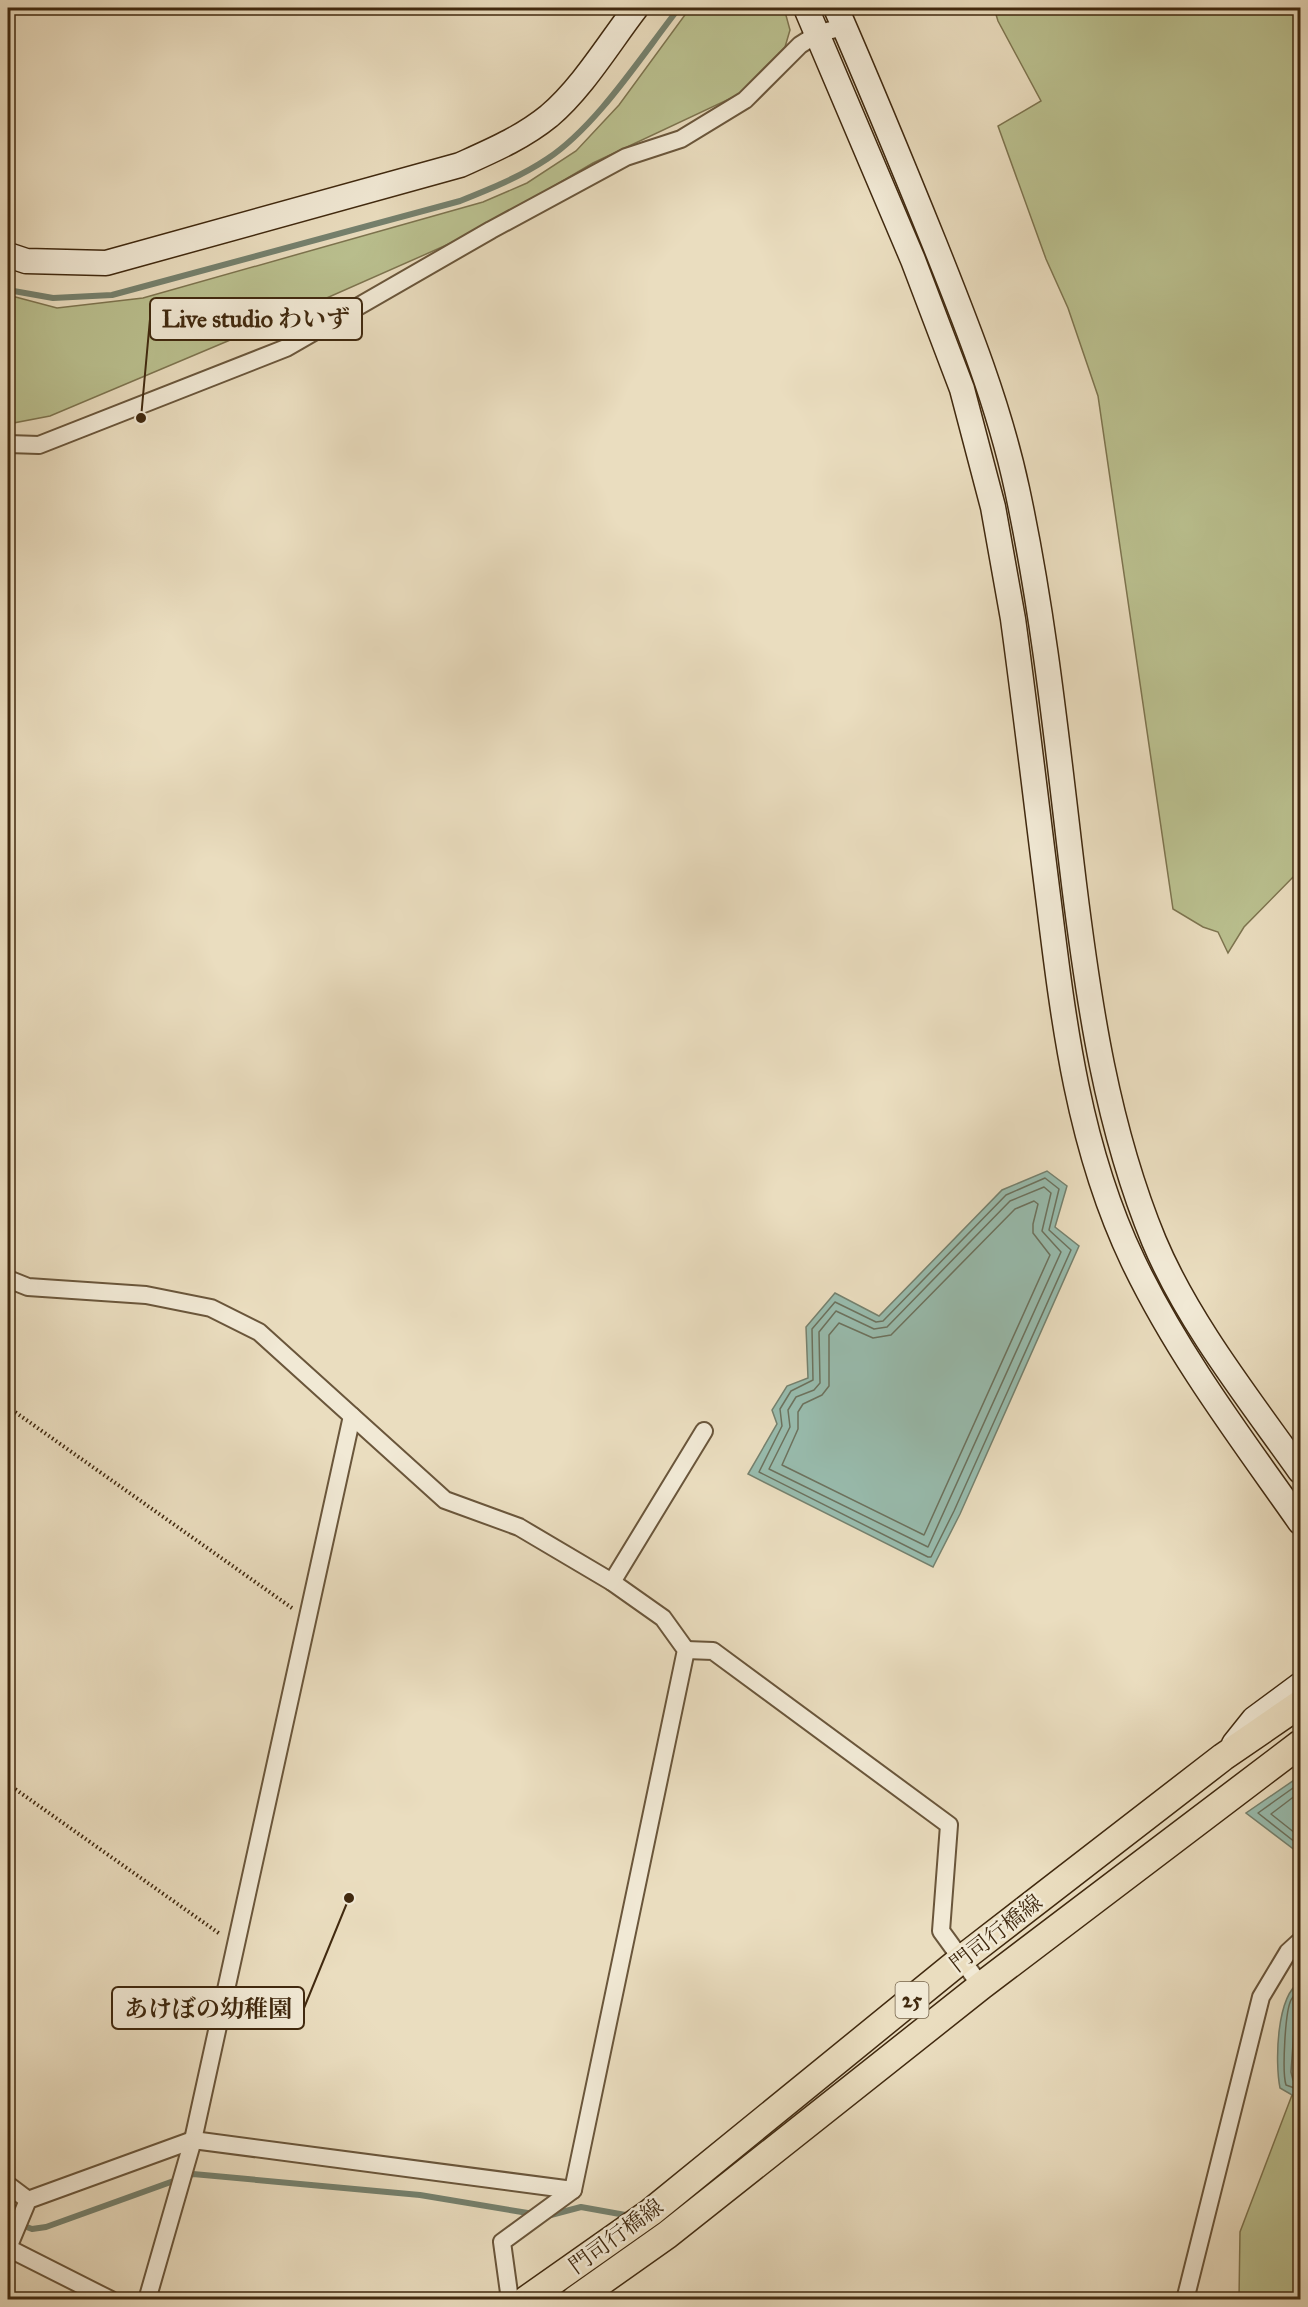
<svg xmlns="http://www.w3.org/2000/svg" width="1308" height="2307" font-family="'IM FELL Great Primer','Noto Serif JP',serif">
	<rect width="100%" height="100%" fill="#eaddbf"/>
	<filter id="stains"><feTurbulence type="fractalNoise" baseFrequency=".00333" numOctaves="4"/><feColorMatrix values="0 0 0 0 .2 0 0 0 0 .09 0 0 0 0 .02 0 0 0 .5 -.17"/></filter>
	<radialGradient id="worn" r=".72"><stop offset=".6" stop-color="#630" stop-opacity="0"/><stop offset="1" stop-color="#630" stop-opacity=".3"/></radialGradient>
	<!-- green -->
	<g fill="#bac08f" stroke="#7d744f" stroke-width="1.5">
		<polygon points="690,8 784,8 790,30 785,47 740,94 593,163 476,232 261,327 50,416 8,424 8,295 57,308 143,298 483,202 527,183 576,151 619,105"/>
		<polygon points="994,8 1300,8 1300,870 1244,927 1228,953 1218,932 1203,927 1173,909 1098,396 1068,308 1046,259 998,126 1041,101 998,21"/>
		<polygon points="1292,2095 1300,2099 1300,2299 1239,2299 1240,2232"/>
	</g>
	<!-- water -->
	<g fill="#98bcae" stroke="#75816e" stroke-width="1.5">
		<polygon points="1047,1171 1067,1186 1055,1227 1079,1246 960,1514 933,1567 748,1474 777,1424 772,1410 787,1386 808,1378 806,1327 835,1293 879,1316 1002,1190"/>
		<polygon points="1300,1776 1300,1854 1246,1813"/>
		<path d="M1300 1982V2096L1292 2095 1280 2088C1275 2063 1276 1996 1300 1982Z"/>
	</g>
	<g fill="none" stroke-linecap="round" stroke-linejoin="round">
		<!-- shore -->
		<g stroke="#6c725e" stroke-width="1.5">
			<polygon points="1045,1178 1059,1189 1049,1230 1071,1250 954,1511 931,1557 928,1557 759,1472 782,1426 780,1409 791,1391 813,1380 812,1329 835,1302 876,1322 883,1321 1006,1195"/>
			<polygon points="1044,1187 1051,1193 1042,1231 1061,1252 928,1547 769,1469 790,1427 788,1410 796,1397 814,1390 820,1383 819,1332 836,1311 874,1329 887,1327 1010,1201"/>
			<polygon points="1034,1201 1038,1204 1033,1224 1033,1233 1050,1255 924,1535 782,1465 798,1429 798,1412 803,1404 822,1395 829,1386 829,1335 839,1323 873,1338 891,1335 1015,1209"/>
			<polyline points="1300,1783 1258,1813 1300,1846"/>
			<polyline points="1300,1792 1271,1814 1300,1837"/>
			<path d="M1300 1989C1297 1992 1293 1996 1291 2000 1285 2012 1282 2072 1286 2085L1300 2090"/>
			<polyline points="1300,2000 1295,2016 1291,2072 1293,2080 1300,2082"/>
		</g>
		<!-- stream -->
		<g stroke="#75816e" stroke-width="6">
			<path d="M8 290 53 298 112 295 460 201C490 189 520 177 547 159 597 126 642 55 679 8"/>
			<polyline points="547,2216 581,2207 631,2216"/>
			<polyline points="8,2220 32,2229 46,2227 193,2174 420,2195 534,2214"/>
		</g>
		<!-- street casing -->
		<g stroke="#6a563b" stroke-width="20">
			<g id="street">
				<polyline points="8,444 39,445 286,348 491,230 626,157 681,139 745,100 800,45 819,33 844,27"/>
				<polyline points="8,1279 28,1287 146,1295 211,1308 259,1332 445,1500 519,1527 612,1582 663,1618 686,1650 573,2190 502,2242 510,2300"/>
				<polyline points="612,1582 704,1431"/>
				<polyline points="686,1650 713,1651 949,1825 941,1931 981,1986"/>
				<polyline points="8,2185 28,2200"/>
				<polyline points="8,2248 28,2200 193,2140 573,2190"/>
				<polyline points="8,2248 111,2300"/>
				<polyline points="147,2300 193,2140 352,1416"/>
				<polyline points="1185,2300 1261,1997 1288,1952 1300,1941"/>
			</g>
		</g>
		<!-- secondary casing -->
		<g stroke="#40290f" stroke-width="27">
			<g id="secondary">
				<path d="M806 8 913 260 962 389 993 507 1013 619C1026 714 1037 809 1049 904 1064 1026 1079 1148 1133 1261 1178 1355 1241 1438 1300 1522"/>
				<path d="M836 8C870 86 903 166 935 245 967 325 999 405 1017 489 1045 619 1058 752 1074 884 1089 1005 1107 1127 1154 1241 1188 1322 1249 1399 1300 1471"/>
				<path d="M8 255 26 261 106 263 460 165C491 151 522 138 549 116 583 87 609 43 636 8"/>
				<polyline points="1234,1744 1254,1719 1300,1685"/>
			</g>
		</g>
		<!-- primary casing -->
		<g stroke="#40290f" stroke-width="30">
			<g id="primary">
				<polyline points="526,2300 651,2212 963,1958 1223,1757 1300,1704"/>
				<polyline points="575,2300 667,2235 981,1986 1300,1744"/>
			</g>
		</g>
		<!-- path -->
		<g stroke="#40290f" stroke-width="4" stroke-dasharray="1.5 3" stroke-linecap="butt">
			<polyline points="8,1407 292,1608"/>
			<polyline points="8,1784 220,1934"/>
		</g>
		<!-- street -->
		<use href="#street" stroke="#f1e9d5" stroke-width="16"/>
		<!-- secondary -->
		<use href="#secondary" stroke="#f1e9d5" stroke-width="24"/>
		<!-- primary -->
		<use href="#primary" stroke="#eaddbf" stroke-width="27"/>
	</g>
	<g text-anchor="middle" dominant-baseline="central" stroke-width="5" stroke-linejoin="round" paint-order="stroke">
		<!-- shield labels -->
		<rect fill="#f1e9d5" stroke="#75634a" stroke-width="1.5" x="895.5" y="1982" width="33" height="36" rx="4.5"/>
		<g font-size="21" font-weight="bold" fill="#40290f">
			<text x="912" y="2000">25</text>
		</g>
		<!-- street labels -->
		<g font-size="22" fill="#40290f" stroke="#f1e9d5">
			<text transform="translate(996 1933) rotate(-38)">門司行橋線</text>
			<text transform="translate(616 2236) rotate(-36)">門司行橋線</text>
		</g>
	</g>
	<!-- callouts -->
	<path fill="none" stroke="#40290f" stroke-width="2" d="M141 418L150 319M349 1898L304 2008"/>
	<g fill="#40290f" stroke="#f1e9d5" stroke-width="2">
		<circle cx="141" cy="418" r="6"/>
		<circle cx="349" cy="1898" r="6"/>
	</g>
	<g fill="#f1e9d5" stroke="#40290f" stroke-width="2">
		<rect x="150" y="298" width="212" height="42" rx="6"/>
		<rect x="112" y="1987" width="192" height="42" rx="6"/>
	</g>
	<g font-size="24" text-anchor="middle" font-weight="bold" fill="#40290f">
		<text x="256" y="327">Live studio わいず</text>
		<text x="208" y="2017">あけぼの幼稚園</text>
	</g>
	<!-- margin -->
	<rect width="1308" height="2307" fill="none" stroke="#eaddbf" stroke-width="30"/>
	<rect x="9" y="9" width="1290" height="2289" fill="none" stroke="#40290f" stroke-width="3"/>
	<rect x="15" y="15" width="1278" height="2277" fill="none" stroke="#40290f" stroke-width="1.5"/>
	<rect width="100%" height="100%" filter="url(#stains)"/>
	<rect width="100%" height="100%" fill="url(#worn)"/>
</svg>
